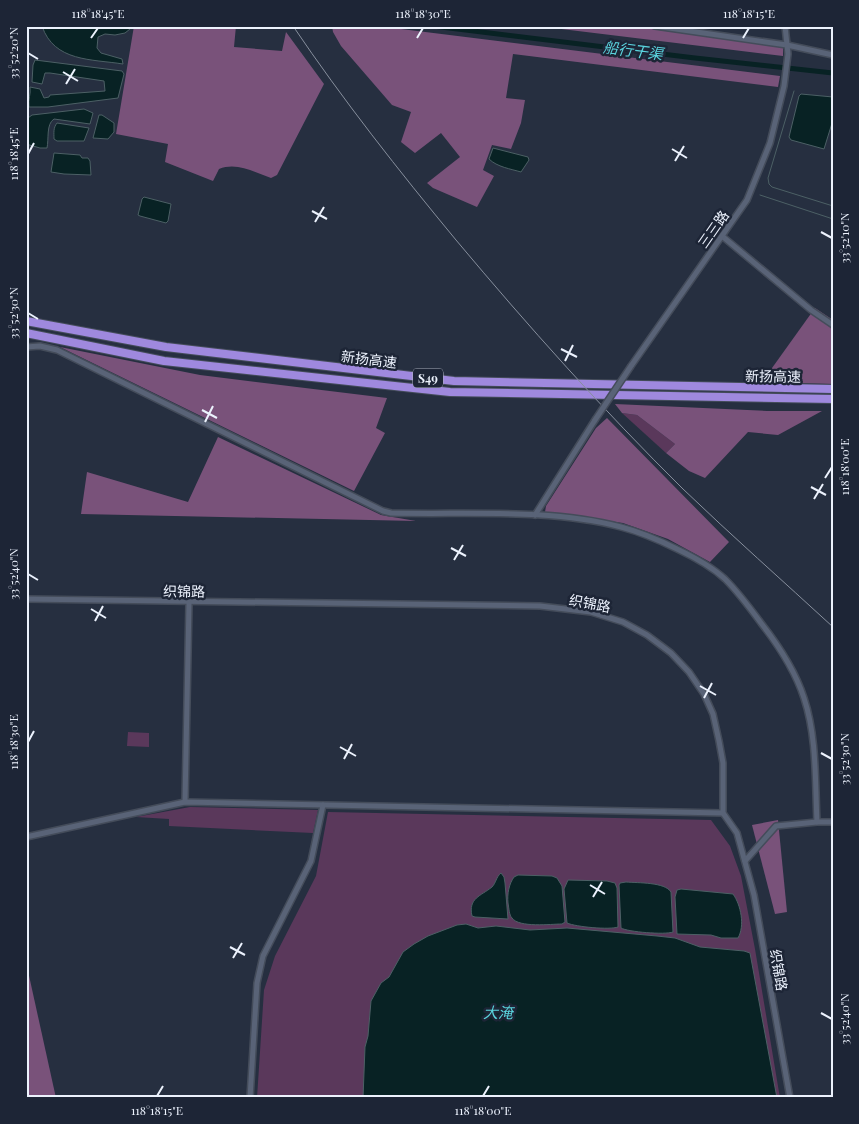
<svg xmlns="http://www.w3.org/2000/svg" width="859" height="1124" font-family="'Playfair Display','Noto Sans SC',serif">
	<rect width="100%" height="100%" fill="#262f40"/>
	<!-- green -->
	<g fill="#5a385b">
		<polygon points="622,413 637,415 675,444 666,453"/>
		<polygon points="128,732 149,733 149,747 127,746"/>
		<polygon points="190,807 318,810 313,833 169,826 169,819 136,817"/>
		<polygon points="328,812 711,820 730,846 741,876 755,949 780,1098 257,1098 264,990 275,956 316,876"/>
	</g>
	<!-- forest -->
	<g fill="#79527a">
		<path d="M134 26H236L234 47 282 51 286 32 324 84 277 175 271 178C254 172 237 162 219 169L213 181 165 162 168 144 116 134Z"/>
		<polygon points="332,26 377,26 780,76 778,87 513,54 506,98 525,100 521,123 511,149 492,145 483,170 494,176 477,207 433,188 427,183 460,157 441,133 415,153 401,142 411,112 392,105 341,46 333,32"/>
		<polygon points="537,26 630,26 783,47 783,56"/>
		<polygon points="815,308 833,320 833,384 762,382"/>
		<polygon points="60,347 200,375 387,398 376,428 385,433 354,491"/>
		<polygon points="615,404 767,411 822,411 778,435 748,432 705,478 689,471 666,453 675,444 637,415 622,413"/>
		<polygon points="607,418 729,542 710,562 668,539 623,523 545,512 546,506 596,428"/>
		<polygon points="218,437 381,515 416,521 81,514 87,472 188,502"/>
		<polygon points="778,820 787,912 775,914 752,825"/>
		<polygon points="26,962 56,1098 26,1098"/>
	</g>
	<!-- water -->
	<g fill="#082224" stroke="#4c6065">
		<path d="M42 26H130V29L125 33 115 35 105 34 98 37 97 48 101 53 122 59 123 64C92 59 54 62 42 26Z"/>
		<path d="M35 60 122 71 124 74 118 98 48 107H29C28 99 31 94 30 87L40 89 44 98 49 97 50 95 105 91 104 81 50 73H45L42 84 32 82 33 65Z"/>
		<polygon points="801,94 833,97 833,120 824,149 791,140 789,137 799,96"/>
		<path d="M84 109 93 113 90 124 54 119C46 124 49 139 47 148H40L26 144 28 118 32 115Z"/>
		<polygon points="99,115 102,115 114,123 114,132 108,139 93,138"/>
		<path d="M57 123 89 128 84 141H57L54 139C54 133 53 128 57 123Z"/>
		<path d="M493 148 528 157 529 160 521 172C511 169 497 167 489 159Z"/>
		<polygon points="54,153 80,155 82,158 88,158 90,161 91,175 64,174 51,172"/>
		<polygon points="144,197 171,204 168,221 166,223 140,216 138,215 142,199"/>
		<path d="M501 873 504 877 505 883 508 919 475 917 472 916C468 898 481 896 492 887 496 883 496 877 501 873Z"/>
		<path d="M518 875 552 876 557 878 562 886 565 922 562 924C551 924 519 928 512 918 509 915 509 908 508 903 507 894 509 884 514 877Z"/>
		<path d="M568 880 607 881 615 883 617 888 618 927C610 930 576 927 567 923L564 889Z"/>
		<path d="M626 882C638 883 665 882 671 892L673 932C665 935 628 932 621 928L619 885 620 883Z"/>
		<path d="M681 889 733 894C741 905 745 926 738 938H721L711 935 677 934 675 897 677 890Z"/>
		<polygon points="466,924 478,928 496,926 530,930 567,928 657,936 675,938 700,947 744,951 750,953 777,1098 363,1098 365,1047 368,1036 371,1001 381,983 389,977 403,952 414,944 428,936 457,925"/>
	</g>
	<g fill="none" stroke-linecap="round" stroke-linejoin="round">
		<!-- stream -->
		<g stroke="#4c6065" stroke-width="1">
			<polyline points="794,91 768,178 769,184 772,187 833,206"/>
			<polyline points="760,195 833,219"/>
		</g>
		<!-- canal -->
		<polyline stroke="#082224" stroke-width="5" points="433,26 695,58 833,73"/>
		<!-- minor casing -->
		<g stroke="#444c5a" stroke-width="8">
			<g id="minor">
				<polyline points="655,26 787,45 833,55"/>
				<polyline points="722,236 811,310 833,325"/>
				<path d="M26 347 40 346 57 350 383 511 391 513C465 515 549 508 621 527 640 532 659 540 677 549 694 557 711 566 725 579 738 592 750 608 761 623 779 646 795 670 804 698 817 737 815 781 817 822"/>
				<polyline points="631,366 747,200 770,143 784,86 788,54 785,26"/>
				<polyline points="535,515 595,420"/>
				<polyline points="26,599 540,606 591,612 623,622 647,635 671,653 689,672 704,694 713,714 719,741 723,763 723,813 737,833 754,895 790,1098"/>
				<polyline points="185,802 189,603"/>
				<polyline points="26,837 185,802 723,813"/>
				<polyline points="745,861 776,826 817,822 833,822"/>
				<polyline points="250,1098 257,983 263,956 311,861 323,805"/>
			</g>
		</g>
		<!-- highway casing -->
		<g stroke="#444c5a" stroke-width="10">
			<g id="highway">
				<polyline points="26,321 166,347 454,381 833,389"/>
				<polyline points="26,333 164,361 450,392 833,399"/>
			</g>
		</g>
		<!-- minor -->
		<use href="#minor" stroke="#596377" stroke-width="5"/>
		<!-- highway -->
		<use href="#highway" stroke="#9f89de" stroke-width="8"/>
		<!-- rail -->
		<path stroke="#878f9d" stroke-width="1" d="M293 26C343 100 399 171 456 240 528 326 603 410 683 489 732 536 783 581 833 627"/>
		<!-- minor-bridge casing -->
		<g stroke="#444c5a" stroke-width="8" stroke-linecap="butt">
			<polyline id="minor-bridge" points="595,420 631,366"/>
		</g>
		<!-- minor-bridge -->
		<use href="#minor-bridge" stroke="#596377" stroke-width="5"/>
	</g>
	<!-- ticks -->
	<path fill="none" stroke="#ecf2fd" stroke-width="2" d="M91 38 98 28M417 38 423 28M743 38 749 28M28 53 38 59M63 72 78 81M66 84 75 69M672 149 687 158M28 154 34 143M675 161 684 146M312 211 327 219M315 222 324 207M821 232 832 238M28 313 38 319M561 349 577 357M565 361 573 345M202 410 217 418M205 422 213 406M825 478 832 467M811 487 826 495M814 499 823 484M451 548 466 556M454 560 463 545M28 574 38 580M91 609 106 618M95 621 103 606M700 686 716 695M704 698 712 683M28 742 34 731M340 747 356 756M821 753 832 759M344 759 352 744M590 885 605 894M593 897 602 882M230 947 245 955M233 958 242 943M821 1013 832 1019M157 1096 163 1086M483 1096 489 1086"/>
	<g text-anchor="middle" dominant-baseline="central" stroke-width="5" stroke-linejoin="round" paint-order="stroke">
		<!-- shield labels -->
		<rect fill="#1d2536" stroke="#aeb4c1" stroke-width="1" x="413" y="368.5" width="30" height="19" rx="4"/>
		<g font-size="12" font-weight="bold" fill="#ecf2fd">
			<text x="428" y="378">S49</text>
		</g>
		<!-- street labels -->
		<g font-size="14" fill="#ecf2fd" stroke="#1d2536">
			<text transform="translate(713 229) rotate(-55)">三三路</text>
			<text transform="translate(369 359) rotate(7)">新扬高速</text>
			<text transform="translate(773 376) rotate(1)">新扬高速</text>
			<text transform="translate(184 591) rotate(1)">织锦路</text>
			<text transform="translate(590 603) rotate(11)">织锦路</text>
			<text transform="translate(779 970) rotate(80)">织锦路</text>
		</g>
		<!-- water labels -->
		<g font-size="15" font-style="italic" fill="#5ad3dd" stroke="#1d2536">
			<text transform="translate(633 50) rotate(7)">船行干渠</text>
			<text x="498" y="1012">大淹</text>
		</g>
	</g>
	<!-- border -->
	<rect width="859" height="1124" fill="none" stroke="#1d2536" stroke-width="55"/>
	<rect x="28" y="28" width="804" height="1068" fill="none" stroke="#ecf2fd" stroke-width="2"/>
	<g font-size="12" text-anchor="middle" fill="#ecf2fd">
		<text x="98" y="18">118°18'45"E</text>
		<text x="423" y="18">118°18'30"E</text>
		<text x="749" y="18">118°18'15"E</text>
		<text transform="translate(14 53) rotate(-90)" y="4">33°52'20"N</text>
		<text transform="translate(14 154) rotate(-90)" y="4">118°18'45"E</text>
		<text transform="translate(845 238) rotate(-90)" y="4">33°52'10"N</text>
		<text transform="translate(14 313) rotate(-90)" y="4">33°52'30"N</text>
		<text transform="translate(845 467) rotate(-90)" y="4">118°18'00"E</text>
		<text transform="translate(14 574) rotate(-90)" y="4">33°52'40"N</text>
		<text transform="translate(14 742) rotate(-90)" y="4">118°18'30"E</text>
		<text transform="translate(845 759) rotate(-90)" y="4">33°52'30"N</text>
		<text transform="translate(845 1019) rotate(-90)" y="4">33°52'40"N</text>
		<text x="157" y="1115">118°18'15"E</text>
		<text x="483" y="1115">118°18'00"E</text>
	</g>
</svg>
